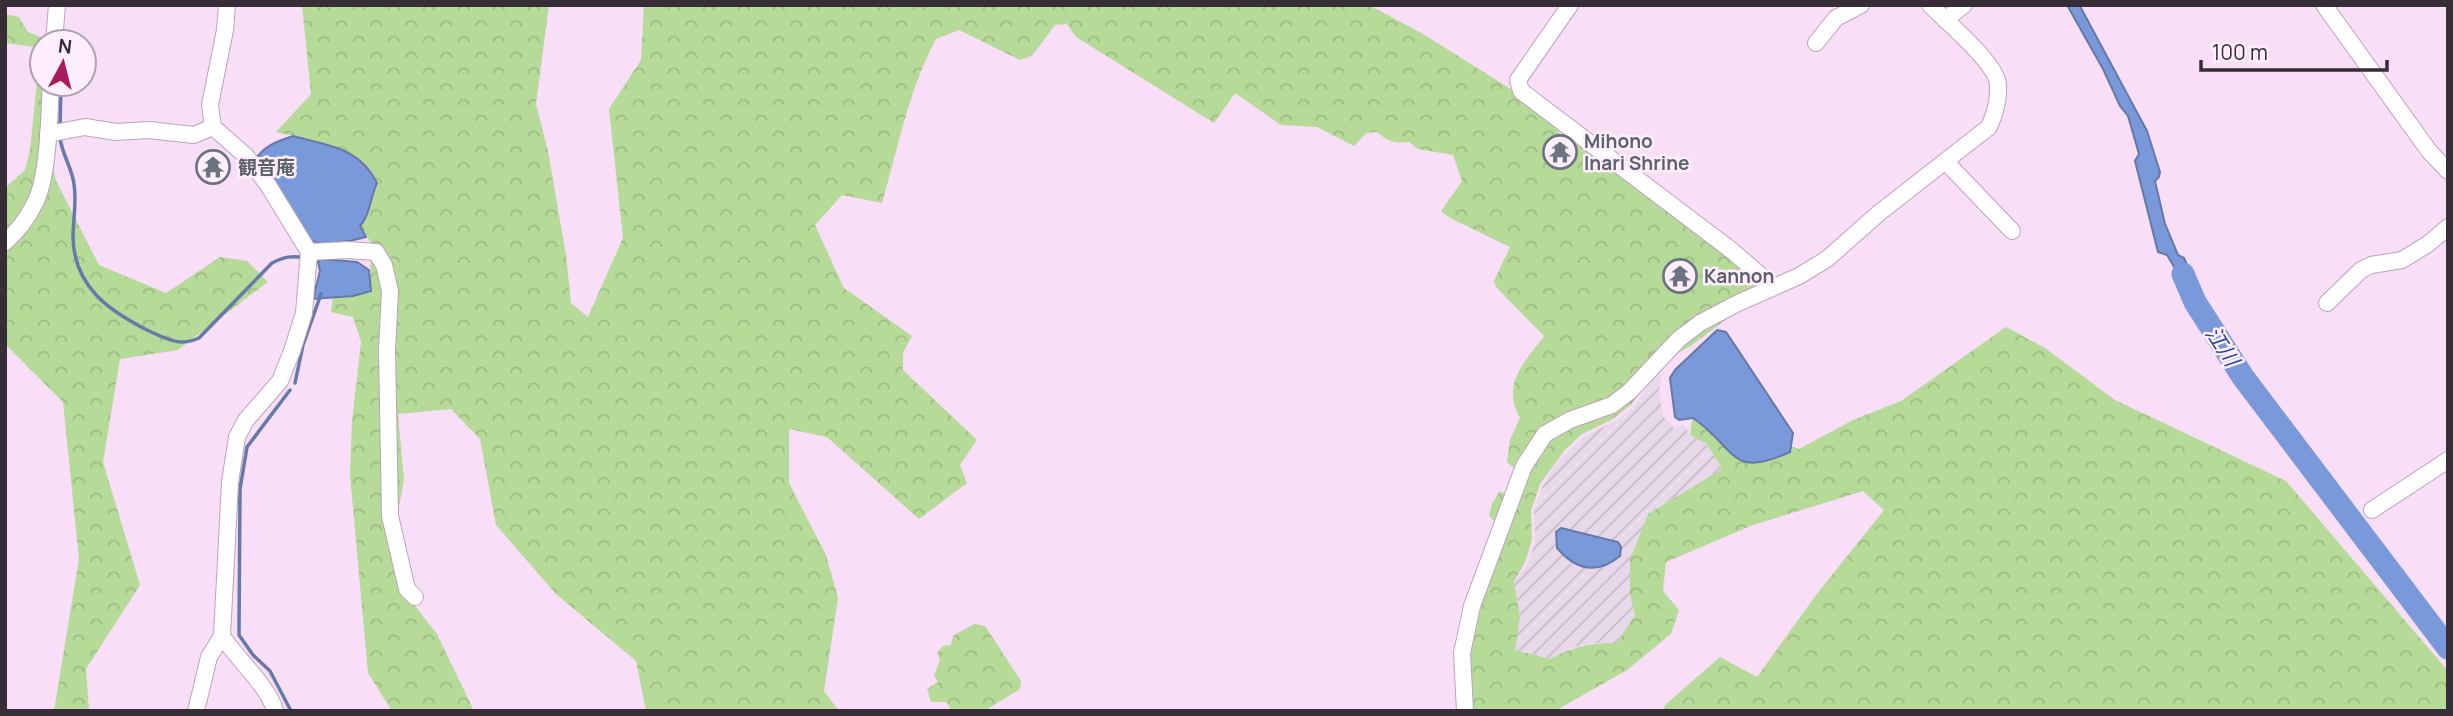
<svg xmlns="http://www.w3.org/2000/svg" width="2453" height="716" font-family="Manrope,'Noto Sans JP',sans-serif">
	<defs>
		<pattern id="industrial-furrows" width="10" height="10" patternUnits="userSpaceOnUse" patternTransform="scale(1.75)"><rect width="10" height="10" fill="#e7d8ea"/><path d="M-1 1l2-2M0 10L10 0M9 11l2-2" fill="none" stroke="#c7bac9"/></pattern>
		<pattern id="forest-crowns" width="20" height="18" patternUnits="userSpaceOnUse" patternTransform="scale(1.75)"><rect width="20" height="18" fill="#b6da97"/><path d="M2 6a3 3 0 1 1 6 0M12 15a3 3 0 1 1 6 0" fill="none" stroke="#9dbb83"/></pattern>
	</defs>
	<rect width="100%" height="100%" fill="#f8def7"/>
	<!-- industrial -->
	<polygon fill="url(#industrial-furrows)" points="1662,374 1659,390 1663,416 1674,428 1684,425 1690,435 1707,444 1722,469 1648,514 1630,595 1635,615 1617,643 1591,643 1571,648 1550,659 1514,650 1520,617 1514,582 1526,567 1535,543 1534,510 1543,485 1556,464 1582,438 1625,415 1636,404 1654,377"/>
	<!-- forest -->
	<g fill="url(#forest-crowns)">
		<path d="M302 5H549L536 104 548 151 566 255 571 303 588 317 623 238 609 109 641 60 644 5H1369L1423 34 1536 105 1568 143 1594 149 1753 277 1755 287 1744 306 1692 345 1661 363 1631 405 1611 420 1582 434 1564 451 1540 484 1531 511 1532 540 1525 562 1514 582 1520 617 1515 650 1550 659C1575 646 1590 643 1617 643L1635 615 1630 595V560L1648 514 1722 469 1707 444 1690 435 1693 413 1799 449 1853 420 1901 401 2006 327 2045 348 2115 400 2286 481 2448 671V711H1662L1666 704 1720 657 1757 677 1816 595 1884 510 1863 491 1753 525 1666 562 1663 591 1679 610 1671 634 1627 670 1555 711H1465L1473 610 1488 586 1498 519 1493 520 1489 516 1492 504 1499 492 1507 493 1523 477 1507 462 1510 440 1520 418C1501 384 1524 363 1544 336L1496 287 1494 281 1510 247 1450 218 1441 211 1462 181 1453 155 1418 149 1409 142C1395 144 1387 141 1377 132L1366 133 1354 146 1317 127 1281 125 1235 93 1214 123 1076 37 1067 24 1055 25 1032 56 1020 60 959 30 936 39C909 89 898 148 882 203L842 195 815 225 844 288 912 336 903 353V370L977 440 960 465 967 483 919 519 827 437 789 429V483L826 555 838 598 824 691 839 711H646L636 661 556 594 496 525 480 439 451 409 398 414 404 480 395 528 400 587 437 634 474 711H392L368 673 350 475 352 421 361 342 353 317 331 312 333 296 371 291 370 241 360 226C370 215 371 197 377 183 357 144 314 141 276 132L311 94Z"/>
		<polygon points="5,14 19,17 28,32 52,42 42,42 42,48 5,43"/>
		<polygon points="42,63 42,84 47,84 43,116 56,181 99,265 166,293 220,257 247,261 268,282 178,350 120,359 103,462 140,585 86,669 89,711 54,711 79,559 63,402 5,344 5,188 25,170 30,150 37,82"/>
		<polygon points="974,624 985,626 1021,681 1020,689 984,711 952,711 946,702 931,702 927,689 938,682 934,676 940,660 937,653 943,646 951,645 953,636"/>
	</g>
	<!-- water -->
	<g fill="#7a99da" stroke="#6679a9" stroke-width="2">
		<polygon points="2067,5 2079,5 2081,8 2147,131 2160,172 2159,177 2155,181 2165,224 2178,255 2184,258 2198,290 2194,293 2195,302 2167,255 2158,252 2135,161 2139,154 2128,116 2120,106 2103,69"/>
		<path d="M293 136C328 146 358 146 377 183 370 198 370 215 360 226L366 237C349 241 324 248 308 239L257 157C266 145 278 141 293 136Z"/>
		<polygon points="321,259 357,262 369,270 371,291 353,296 313,299 320,271 318,262"/>
		<path d="M1717 330 1726 332 1793 433 1790 452C1729 480 1737 448 1693 418L1679 420 1675 417 1670 378 1675 370Z"/>
		<path d="M1561 528 1618 542 1621 547 1620 556C1597 575 1576 570 1557 548L1556 532Z"/>
	</g>
	<g fill="none" stroke-linecap="round" stroke-linejoin="round">
		<!-- stream -->
		<g stroke="#6679a9" stroke-width="3.5">
			<polyline points="60,127 61,84"/>
			<path d="M60 138C62 154 72 168 74 184 77 201 73 220 73 237 74 287 109 311 149 331 167 339 180 347 199 338L272 263C284 257 292 255 305 258"/>
			<polyline points="295,383 303,345 321,294"/>
			<polyline points="290,390 247,447 240,489 239,635 253,655 270,671 291,711"/>
		</g>
		<!-- river -->
		<polyline stroke="#7a99da" stroke-width="23" points="2183,274 2195,302 2243,377 2448,648"/>
		<!-- minor casing -->
		<g stroke="#bca3bb" stroke-width="18">
			<g id="minor">
				<polyline points="1570,5 1518,80 1521,91 1731,250 1773,286"/>
				<polyline points="2324,5 2429,151 2448,171"/>
				<polyline points="1945,20 1964,5"/>
				<polyline points="54,42 57,5"/>
				<polyline points="1816,43 1836,18 1861,5"/>
				<polyline points="48,134 85,127 116,132 149,130 194,135 213,127"/>
				<polyline points="1946,162 2012,231"/>
				<path d="M5 242C17 232 28 217 35 203 49 176 49 115 51 84"/>
				<polyline points="309,252 347,250 376,252 384,265 390,291 387,350 390,516 407,589 415,597"/>
				<polyline points="2327,303 2361,270 2371,265 2402,260 2428,244 2448,227"/>
				<polyline points="2372,510 2448,460"/>
				<path d="M222 636C236 658 270 688 275 711"/>
				<polyline points="196,711 209,657 222,636 230,482 237,437 246,420 280,381 292,351 304,313 309,252 268,185 246,156 213,127 210,105 225,30 227,5"/>
				<path d="M1465 711 1462 653 1472 606 1524 466 1545 434 1570 420 1612 405 1629 392 1679 339 1700 323 1738 303 1799 276 1827 259 1879 213 1989 127C1995 114 1999 99 1998 84 1996 63 1946 21 1930 5"/>
			</g>
		</g>
		<!-- minor -->
		<use href="#minor" stroke="#fff" stroke-width="16"/>
	</g>
	<!-- icons -->
	<defs>
		<g id="temple-ring" transform="scale(1.75)"><circle r="9.5" fill="#ffeffe" stroke="#6b7280" stroke-width="1.5"/><path d="M0-6L5-2H3V0L6.5 2.5H4V6H1.5V3h-3V6H-4V2.5H-6.5L-3 0V-2H-5Z" fill="#6b7280"/></g>
	</defs>
	<g fill-rule="evenodd">
		<use href="#temple-ring" x="1560" y="152"/>
		<use href="#temple-ring" x="213" y="167"/>
		<use href="#temple-ring" x="1680" y="276"/>
	</g>
	<g text-anchor="middle" dominant-baseline="central" stroke-width="5" stroke-linejoin="round" paint-order="stroke">
		<!-- worship labels -->
		<g font-size="19" font-weight="bold" fill="#5b616d" stroke="#ffeffe" text-anchor="start">
			<text x="1584" y="141">Mihono<tspan x="1584" dy="22">Inari Shrine</tspan></text>
			<text x="238" y="167">観音庵</text>
			<text x="1704" y="276">Kannon</text>
		</g>
		<!-- water labels -->
		<g font-size="21" font-style="italic" fill="#284895" stroke="#ffeffe">
			<text transform="translate(2223 346) rotate(57)">江川</text>
		</g>
	</g>
	<!-- border -->
	<rect width="2453" height="716" fill="none" stroke="#362d36" stroke-width="14"/>
	<!-- north arrow -->
	<g transform="translate(63 63) rotate(7)"><circle r="33" fill="#ffeffe" stroke="#afa1ae" stroke-width="2"/>
	<path d="M0-5L12 26L0 18L-12 26Z" fill="#a81b5c"/>
	<text y="-10" font-size="19" font-weight="bold" text-anchor="middle" fill="#362d36">N</text>
	</g>
	<!-- scale -->
	<path d="M2201 60v10h186v-10" fill="none" stroke="#362d36" stroke-width="3.5"/>
	<text x="2212" y="60" font-size="21" fill="#362d36" stroke="#ffeffe" stroke-width="5" paint-order="stroke">100 m</text>
</svg>
